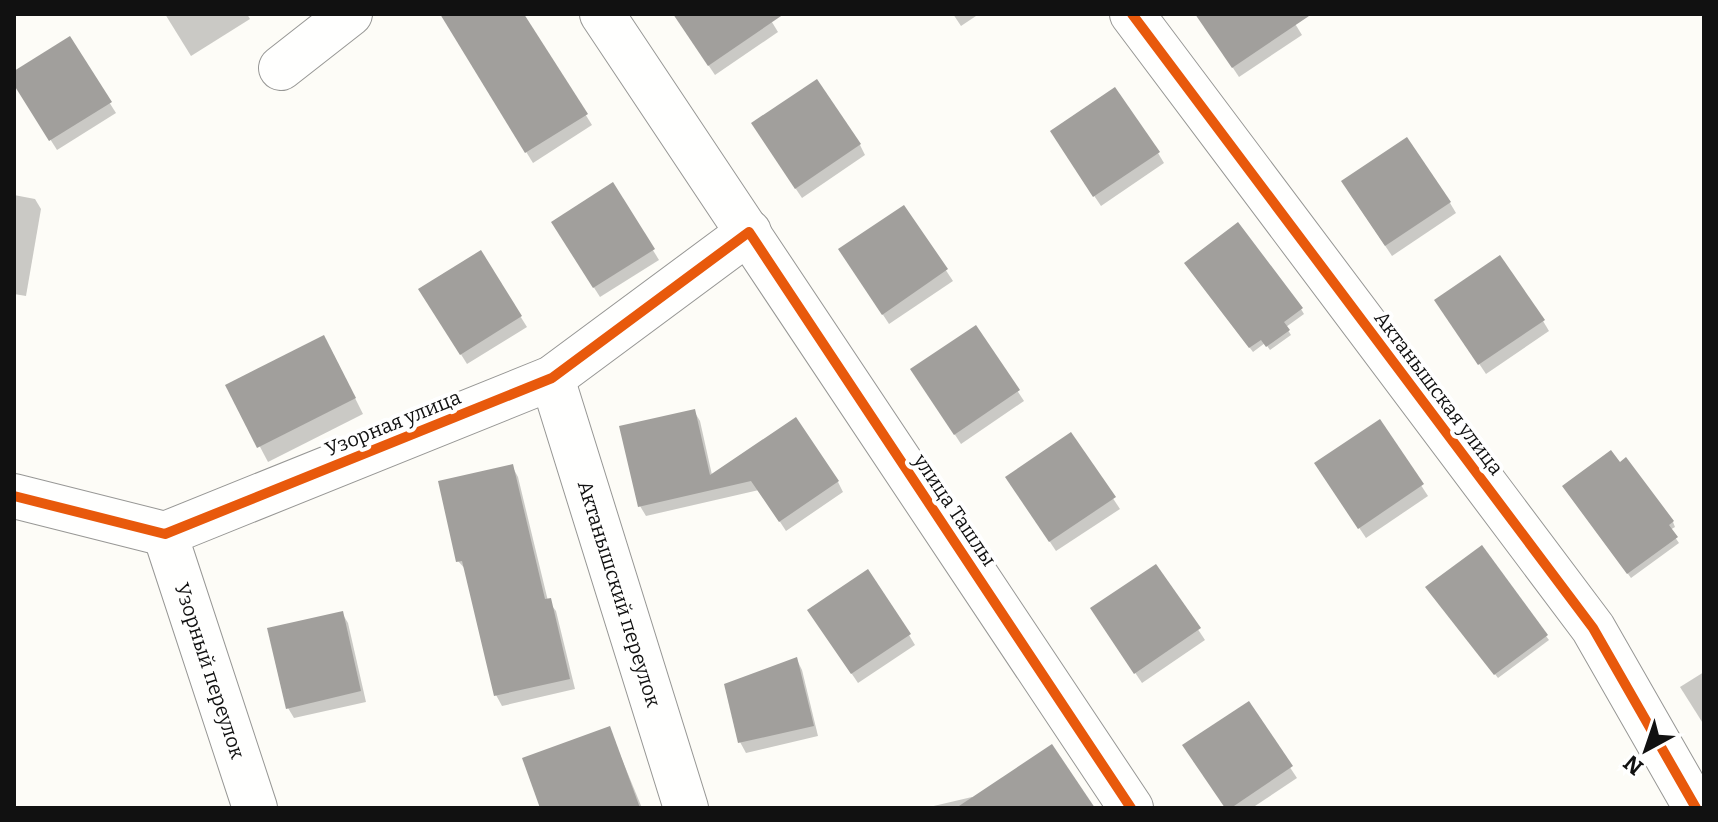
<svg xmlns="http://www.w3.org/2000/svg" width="1718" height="822" font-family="Bitter,serif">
	<rect width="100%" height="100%" fill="#fdfcf7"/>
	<!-- shadow -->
	<g fill="#0003">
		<polygon points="165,14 247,14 250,19 191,56"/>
		<polygon points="441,14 523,14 592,125 533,163"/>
		<polygon points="674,14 767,14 778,32 715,75"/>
		<polygon points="953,14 979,14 961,26"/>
		<polygon points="1197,14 1289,14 1302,35 1239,77"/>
		<polygon points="69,39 116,113 57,150 14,82 14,73"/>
		<polygon points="759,134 860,145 865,155 802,198"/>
		<polygon points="1058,142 1158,153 1164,163 1101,206"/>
		<polygon points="613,185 659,260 600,297 559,233"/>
		<polygon points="1349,192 1450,203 1456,213 1392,256"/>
		<polygon points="14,195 35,199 41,209 26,296 14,294"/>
		<polygon points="904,207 953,281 889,324 847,260"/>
		<polygon points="480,252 527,327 467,364 427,300"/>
		<polygon points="1189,268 1301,309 1304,314 1286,327 1291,335 1270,350 1265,343 1253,352"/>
		<polygon points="1443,310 1543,321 1549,331 1486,374"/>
		<polygon points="976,328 1024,401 961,444 919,380"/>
		<polygon points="332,352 363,414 268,462 228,386"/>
		<polygon points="694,411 700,421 712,475 838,482 843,492 786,531 759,490 646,516 640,506"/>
		<polygon points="1380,422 1428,496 1366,538 1323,474"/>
		<polygon points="1071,435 1120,509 1056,551 1014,488"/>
		<polygon points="1626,459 1673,522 1675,527 1670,530 1679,543 1631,578 1567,491"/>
		<polygon points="512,466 518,477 548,601 556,611 575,689 502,706 496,695 467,571 458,561"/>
		<polygon points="1156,566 1205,640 1142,683 1099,619"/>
		<polygon points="1430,592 1546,636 1549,640 1498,678"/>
		<polygon points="342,613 348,623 366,702 294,718 288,708"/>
		<polygon points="816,621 909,635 915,645 858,683"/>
		<polygon points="797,660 802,670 818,736 746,753 740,742"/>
		<polygon points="1704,672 1704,725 1680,687"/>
		<polygon points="1248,704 1297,778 1252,808 1226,808"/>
		<polygon points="609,728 642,808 543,808"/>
		<polygon points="972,797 979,808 925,808"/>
	</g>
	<!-- building -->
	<g fill="#a19f9c">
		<polygon points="440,14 524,14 588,114 525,153"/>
		<polygon points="673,14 784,14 708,66"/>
		<polygon points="1195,14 1312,14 1232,68"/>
		<polygon points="70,36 112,102 49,141 14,85 14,71"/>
		<polygon points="817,79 861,144 795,189 751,123"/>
		<polygon points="1115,87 1160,152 1093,197 1050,131"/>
		<polygon points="1407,137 1451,202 1385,246 1341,181"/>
		<polygon points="613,182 655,249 593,288 551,222"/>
		<polygon points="904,205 948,269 882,315 838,249"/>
		<polygon points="1238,222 1303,308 1284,322 1290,330 1266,347 1261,340 1249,348 1184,263"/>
		<polygon points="481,250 522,316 460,355 418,289"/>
		<polygon points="1500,255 1545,320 1478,365 1434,300"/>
		<polygon points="976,325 1020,390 954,435 910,369"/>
		<polygon points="324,335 356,398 257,448 225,385"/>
		<polygon points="695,409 710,475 796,417 839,481 779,522 751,481 638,507 619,426"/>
		<polygon points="1380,419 1424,484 1358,529 1314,463"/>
		<polygon points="1071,432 1116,497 1049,542 1005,477"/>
		<polygon points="1611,450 1620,462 1626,457 1674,521 1669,525 1678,537 1627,574 1562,486"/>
		<polygon points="513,464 545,599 551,598 570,679 494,696 462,561 456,562 438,481"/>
		<polygon points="1482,545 1548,635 1494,675 1425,587"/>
		<polygon points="1156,564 1201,628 1134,674 1090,608"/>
		<polygon points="868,569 911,634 851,674 807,610"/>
		<polygon points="343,611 361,691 286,709 267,628"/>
		<polygon points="797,657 814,726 738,743 724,684"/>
		<polygon points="1249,701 1293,766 1231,808 1225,808 1182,745"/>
		<polygon points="610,726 640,808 540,808 522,758"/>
		<polygon points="1052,744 1095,808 956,808"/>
	</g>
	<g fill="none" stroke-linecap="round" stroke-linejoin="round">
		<!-- minor casing -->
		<g stroke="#979795" stroke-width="46">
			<g id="minor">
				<polyline points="602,14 1131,808"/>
				<polyline points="1132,14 1593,628 1696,808"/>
				<polyline points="281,68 350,14"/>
				<path id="s1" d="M552 378 686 808"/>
				<polyline points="14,496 165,534 552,378 749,232"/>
				<path id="s2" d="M165 534 255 808"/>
			</g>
		</g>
		<!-- minor -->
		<use href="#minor" stroke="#fffffe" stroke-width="44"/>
		<!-- cycleway casing -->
		<g stroke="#fff" stroke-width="15">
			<g id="cycleway">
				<polyline points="1132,14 1593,628 1696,808"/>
				<polyline points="14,496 165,534 552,378 749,232 1131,808"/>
			</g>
		</g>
		<!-- cycleway -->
		<use href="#cycleway" stroke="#e8590c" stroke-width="10"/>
	</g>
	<g text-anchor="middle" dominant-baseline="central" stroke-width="8" stroke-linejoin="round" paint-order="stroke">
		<!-- street labels -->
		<g font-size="20" fill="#111" stroke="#fff">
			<text transform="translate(1439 393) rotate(53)">Актанышская улица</text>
			<text transform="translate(393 423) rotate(-22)">Узорная улица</text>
			<text transform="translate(955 510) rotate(56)">улица Ташлы</text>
			<text stroke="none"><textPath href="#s1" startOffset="226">Актанышский переулок</textPath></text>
			<text stroke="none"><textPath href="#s2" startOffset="144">Узорный переулок</textPath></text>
		</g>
	</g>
	<!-- border -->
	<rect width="1718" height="822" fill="none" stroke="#111111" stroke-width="32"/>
	<!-- north arrow -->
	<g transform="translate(1646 750) rotate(220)" stroke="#ffffff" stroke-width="6" paint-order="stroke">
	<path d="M0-6L14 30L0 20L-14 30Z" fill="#111111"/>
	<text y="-12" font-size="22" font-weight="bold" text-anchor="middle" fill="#111111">N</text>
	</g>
</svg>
